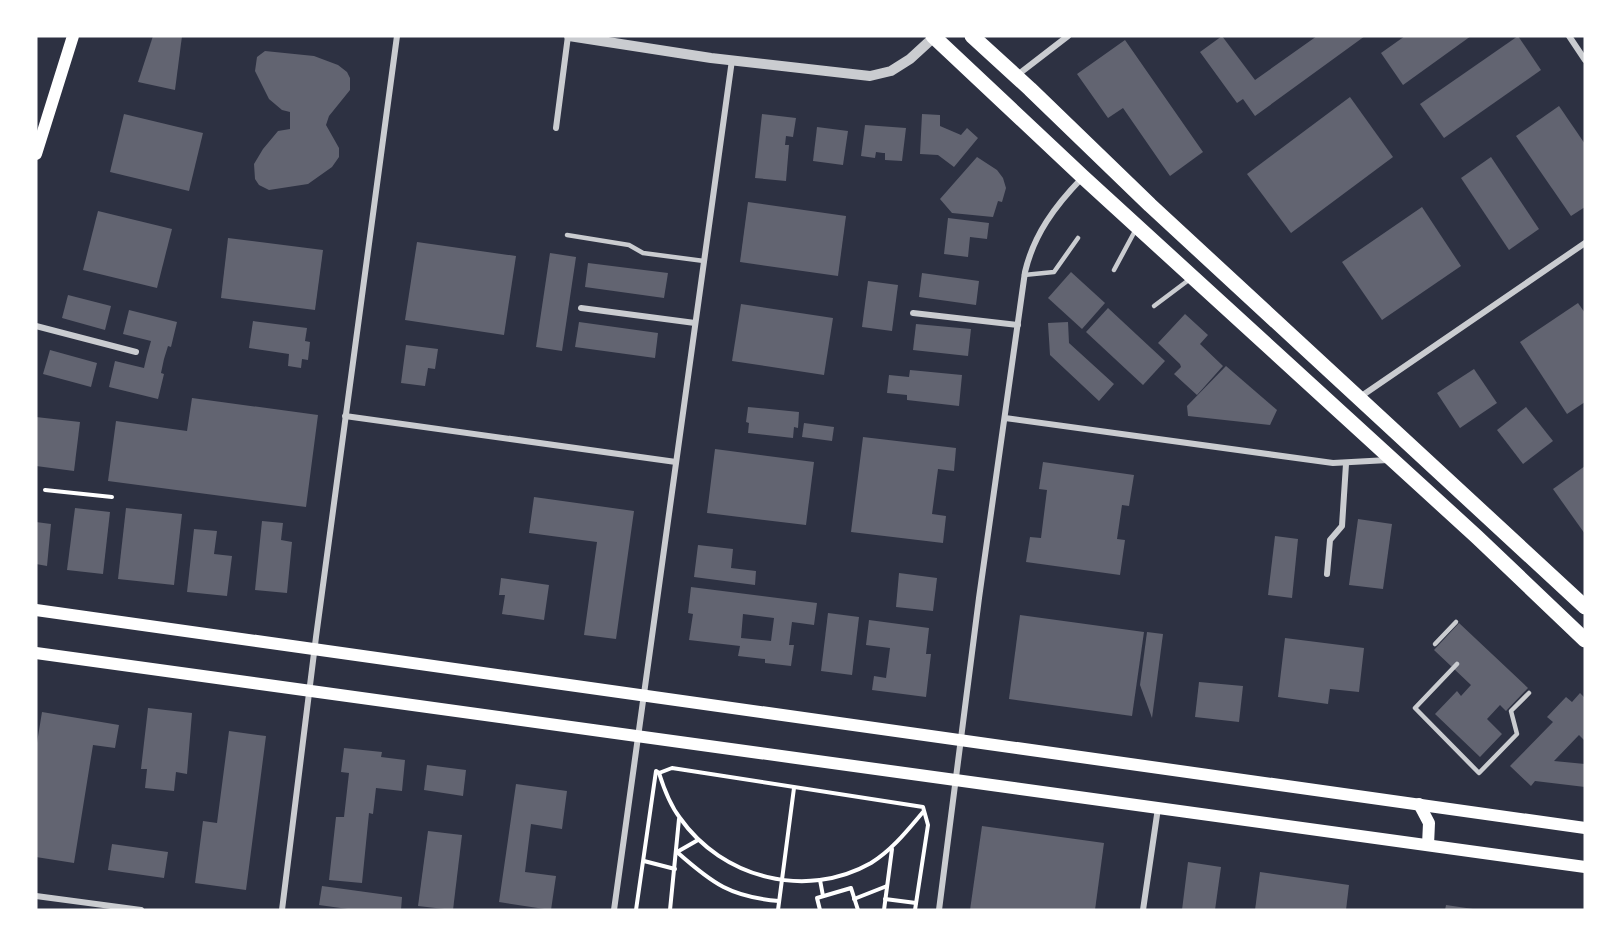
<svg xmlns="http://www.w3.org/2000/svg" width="1621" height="946" font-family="Rubik,sans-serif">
	<rect width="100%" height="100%" fill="#2d3142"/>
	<!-- building -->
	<g fill="#626471" fill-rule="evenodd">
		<polygon points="153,36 182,36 175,90 138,82"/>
		<polygon points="1222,36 1255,80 1317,36 1365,36 1255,116 1243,99 1237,103 1200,52"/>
		<polygon points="1405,36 1471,36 1403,85 1381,53"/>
		<polygon points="1518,36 1541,70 1444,138 1420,104"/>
		<polygon points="1125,40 1203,152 1170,176 1123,108 1108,118 1077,74"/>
		<polygon points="265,51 314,56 338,65 347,72 350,78 350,90 329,116 326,125 339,148 339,157 332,167 308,184 269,190 259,185 255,179 254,164 263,149 278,131 290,129 290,112 282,110 269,99 255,71 257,57"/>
		<polygon points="1350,97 1393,157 1291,233 1247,174"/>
		<polygon points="1559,106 1585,144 1585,207 1571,216 1516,136"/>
		<polygon points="124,114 203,133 189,191 110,172"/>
		<polygon points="762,114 796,118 793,137 786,136 785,145 789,145 786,181 755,178"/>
		<polygon points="922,114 940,115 940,126 961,135 967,128 978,138 954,167 938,155 920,154"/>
		<polygon points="865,125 906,128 902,161 885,160 885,153 883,153 876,152 875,158 861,156"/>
		<polygon points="817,127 848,131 843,165 813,161"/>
		<polygon points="977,157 997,170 1003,178 1006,188 1002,202 998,201 993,217 952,213 940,199"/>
		<polygon points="1491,157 1539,229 1509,250 1461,178"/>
		<polygon points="748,202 846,216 838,276 740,262"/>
		<polygon points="1422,207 1461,266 1382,320 1342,262"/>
		<polygon points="98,211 172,229 157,288 83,270"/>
		<polygon points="948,218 989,223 987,239 970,237 968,257 944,254"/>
		<polygon points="228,238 323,250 315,310 221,298"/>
		<polygon points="417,242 516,256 504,335 405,320"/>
		<polygon points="550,253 576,257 562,351 536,347"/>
		<polygon points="588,263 668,273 664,298 585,287"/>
		<polygon points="1071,272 1105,303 1082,329 1048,298"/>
		<polygon points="922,273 979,281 976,305 919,297"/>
		<polygon points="868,281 898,285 892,331 862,327"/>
		<polygon points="68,295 111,306 105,330 62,318"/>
		<polygon points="1578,303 1585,313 1585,402 1567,414 1520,342"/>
		<polygon points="741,304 833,318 824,375 732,361"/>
		<polygon points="1108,308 1165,361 1143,385 1086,332"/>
		<polygon points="129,310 177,322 171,347 168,346 164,359 161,373 164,374 158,399 109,387 115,361 144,368 147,355 151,341 123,334"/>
		<polygon points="1185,314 1208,335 1200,344 1223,366 1197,395 1174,374 1181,367 1180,364 1158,343"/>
		<polygon points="253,321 307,328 305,341 310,342 308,360 302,359 301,368 288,366 289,354 249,348"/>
		<polygon points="579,322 658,333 655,358 575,347"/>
		<polygon points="1068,322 1069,343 1114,384 1099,401 1050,355 1048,323"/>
		<polygon points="916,324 971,329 968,356 913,350"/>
		<polygon points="406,345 438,349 435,369 428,368 425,386 401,383"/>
		<polygon points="50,350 97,363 91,387 43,374"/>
		<polygon points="1226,366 1277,410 1270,425 1188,416 1187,406"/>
		<polygon points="1474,369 1497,403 1460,428 1437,393"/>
		<polygon points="910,370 962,375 959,406 907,400 907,395 887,393 889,375 909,377"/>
		<polygon points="192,398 318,415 306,507 108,481 116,421 187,431"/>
		<polygon points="748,407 799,412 798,428 794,427 793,438 748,433 749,423 746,422"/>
		<polygon points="1526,407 1553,441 1523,464 1497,430"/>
		<polygon points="36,417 80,422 74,471 36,466"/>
		<polygon points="804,423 834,427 832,441 802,437"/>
		<polygon points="863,437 956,448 954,471 938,469 932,514 946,516 943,543 851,532"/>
		<polygon points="715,449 814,462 806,525 707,513"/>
		<polygon points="1043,462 1134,475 1129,506 1122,505 1117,539 1125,540 1120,575 1026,562 1030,537 1041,538 1047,490 1039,489"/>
		<polygon points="1585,466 1585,534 1553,489"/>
		<polygon points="534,497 634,511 616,639 584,635 597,542 529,533"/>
		<polygon points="75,508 110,512 103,574 67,570"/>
		<polygon points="126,508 182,514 174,585 118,579"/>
		<polygon points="1358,519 1392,524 1383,589 1349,585"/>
		<polygon points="262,521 283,523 281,540 292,542 287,593 255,590"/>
		<polygon points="36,522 51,524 47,566 36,564"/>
		<polygon points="194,529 217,531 214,554 232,556 227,596 187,592"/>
		<polygon points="1275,536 1298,539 1292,598 1268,595"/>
		<polygon points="698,545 733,549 731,568 756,571 755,585 694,577"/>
		<polygon points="899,573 937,578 933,611 896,607"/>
		<polygon points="501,578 549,585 544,620 502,614 505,595 499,595"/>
		<path d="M691 587 817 603 814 625 792 622 789 645H794L791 666 765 663V659L738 656 740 646 689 640 693 614 688 613ZM743 614 774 618 771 641 741 638Z"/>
		<polygon points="828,613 859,617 852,675 821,671"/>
		<polygon points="1020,615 1144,632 1132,716 1009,699"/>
		<polygon points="869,620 929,628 926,654 931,654 926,697 872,690 874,676 886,678 890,648 866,645"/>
		<polygon points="1459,623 1528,688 1506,711 1500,705 1487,719 1502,734 1480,757 1435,714 1457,691 1461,696 1471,685 1434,650"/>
		<polygon points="1147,632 1163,634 1152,718 1140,685"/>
		<polygon points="1285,638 1364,648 1359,692 1330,689 1328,704 1278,697"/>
		<polygon points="1199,682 1243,686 1239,722 1195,717"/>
		<polygon points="1580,693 1585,698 1585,741 1579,735 1554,761 1585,764 1585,787 1535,781 1531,786 1510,766 1553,722 1547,717 1566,697 1572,702"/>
		<polygon points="148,708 192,713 187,774 176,772 174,791 145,788 147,769 141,769"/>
		<polygon points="42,712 119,725 115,748 93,745 74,863 36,857 36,749"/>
		<polygon points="229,731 266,736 246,890 195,883 203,821 217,823"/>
		<polygon points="344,748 382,752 381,757 405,760 402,791 376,788 373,814 369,813 362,883 329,880 336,817 344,817 349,773 341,772"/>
		<polygon points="427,765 466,770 463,796 424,790"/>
		<polygon points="516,784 567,791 562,829 531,824 525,872 556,876 551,910 499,902"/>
		<polygon points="982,826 1104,843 1095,910 970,910"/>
		<polygon points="428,831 462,835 453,910 418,906"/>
		<polygon points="112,844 168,852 164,878 108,870"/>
		<polygon points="1188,862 1221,867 1215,910 1182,910"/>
		<polygon points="1260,872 1349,885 1346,910 1255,910"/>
		<polygon points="322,886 402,897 401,910 355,910 319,905"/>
		<polygon points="1446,905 1473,909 1472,910 1445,910"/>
	</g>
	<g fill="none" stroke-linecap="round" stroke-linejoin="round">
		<!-- path -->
		<g stroke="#fff" stroke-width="4">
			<polyline points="45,490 112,497"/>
			<path d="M659 773C664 789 670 805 680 818 722 878 806 900 871 863 892 850 907 831 923 812"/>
			<path d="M698 840 677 852C713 884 731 897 779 901"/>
			<polyline points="644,861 675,869"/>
			<polyline points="820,880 823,896"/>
			<polyline points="854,899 887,886"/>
			<polyline points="885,899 916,903"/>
			<polyline points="636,910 656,771 659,773 672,768 923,807 928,825 915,910"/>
			<polyline points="670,910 679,819"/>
			<polyline points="778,910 794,788"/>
			<polyline points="820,910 817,898 851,888 858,910"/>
			<polyline points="884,910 892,849"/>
		</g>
		<!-- service -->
		<g stroke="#caccd0" stroke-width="4.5">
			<polyline points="567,235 629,245 643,253 704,261"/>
			<polyline points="1114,270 1136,229"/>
			<polyline points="1024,275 1054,272 1078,238"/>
			<polyline points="1154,306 1190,279"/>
			<polyline points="1435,644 1456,622"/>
			<polyline points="1457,664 1415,708 1479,773 1517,734 1511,711 1529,693"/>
		</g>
		<!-- minor -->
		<g stroke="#caccd0" stroke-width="6">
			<polyline points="1569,36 1585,60"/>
			<polyline points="1016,76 1068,36"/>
			<polyline points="556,128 568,36"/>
			<polyline points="581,308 695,323"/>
			<polyline points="913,313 1018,325"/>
			<polyline points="36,326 136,352"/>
			<polyline points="1360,397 1585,243"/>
			<polyline points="345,416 676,462"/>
			<polyline points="1005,418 1333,463 1388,460"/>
			<polyline points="1327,574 1330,540 1342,526 1346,464"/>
			<polyline points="36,896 141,910"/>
			<polyline points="282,910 316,637 397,36"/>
			<polyline points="614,910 732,60"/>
			<path d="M939 910 979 598 1025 272C1034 234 1055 206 1082 178"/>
			<polyline points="1143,910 1158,808"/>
		</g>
		<!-- tertiary -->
		<polyline stroke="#caccd0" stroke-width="10" points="569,36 711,58 870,76 891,71 910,59 934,37"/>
		<!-- secondary -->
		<g stroke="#fff" stroke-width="12">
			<polyline points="36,154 73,36"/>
			<polyline points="36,610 1585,828"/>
			<polyline points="36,653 1585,867"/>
			<polyline points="1419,804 1429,823 1428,845"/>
		</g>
		<!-- primary -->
		<g stroke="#fff" stroke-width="15">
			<polyline points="933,36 1083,177 1477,537 1585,640"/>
			<polyline points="972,36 1030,89 1150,205 1585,607"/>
		</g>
	</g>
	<!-- border -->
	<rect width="1621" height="946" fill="none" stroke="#ffffff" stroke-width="75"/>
</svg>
